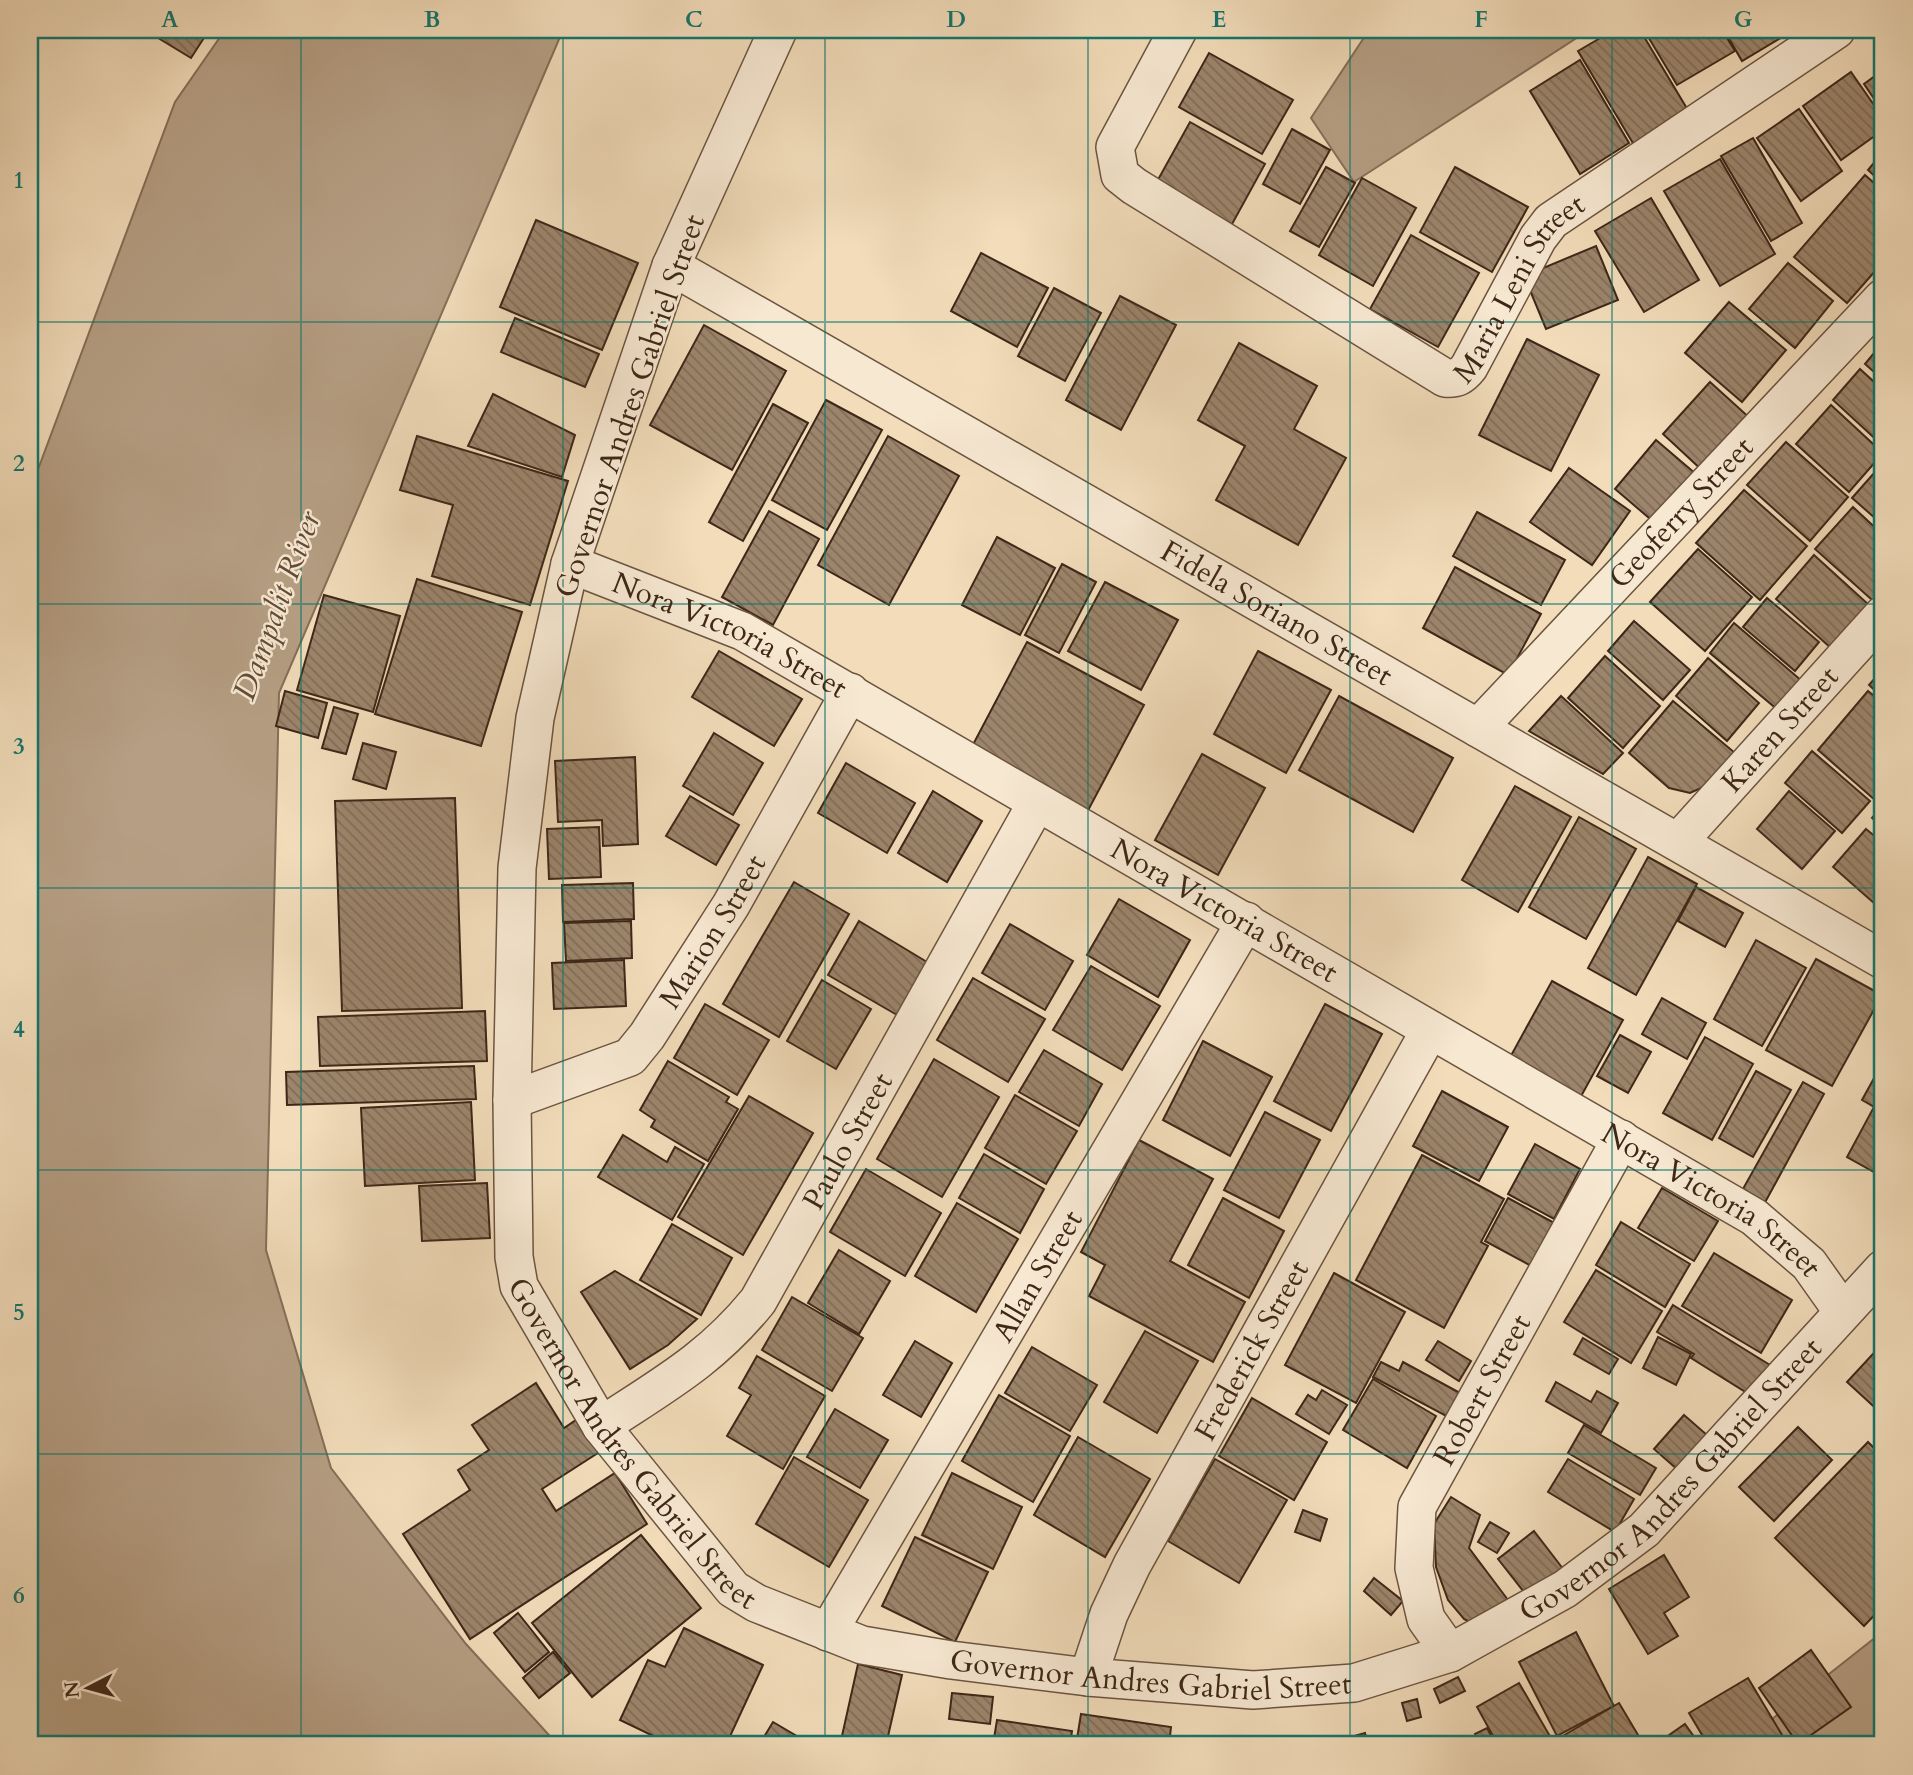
<svg xmlns="http://www.w3.org/2000/svg" width="1913" height="1775" font-family="Cardo,serif">
	<defs>
		<pattern id="building-back-hatch" width="6" height="6" patternUnits="userSpaceOnUse" patternTransform="scale(1.75)"><rect width="6" height="6" fill="#9c856c"/><path d="M-1 5l2 2M0 0l6 6M5-1l2 2" fill="none" stroke="#816d58"/></pattern>
	</defs>
	<rect width="100%" height="100%" fill="#f2dcba"/>
	<filter id="stains"><feTurbulence type="fractalNoise" baseFrequency=".00286" numOctaves="4"/><feColorMatrix values="0 0 0 0 .2 0 0 0 0 .09 0 0 0 0 .02 0 0 0 .5 -.17"/></filter>
	<radialGradient id="worn" r=".72"><stop offset=".6" stop-color="#630" stop-opacity="0"/><stop offset="1" stop-color="#630" stop-opacity=".3"/></radialGradient>
	<!-- water -->
	<g fill="#b59e83" stroke="#856e58" stroke-width="2">
		<polygon points="225,30 563,30 279,693 266,1250 331,1468 466,1644 558,1745 30,1745 30,491 175,102"/>
		<polygon points="1369,30 1589,30 1354,182 1311,118"/>
		<polygon points="1883,1631 1883,1745 1739,1745 1881,1633"/>
	</g>
	<!-- building -->
	<g fill="url(#building-back-hatch)" stroke="#3e2718" stroke-width="2">
		<polygon points="145,30 209,30 191,58"/>
		<polygon points="1614,30 1640,30 1689,112 1634,145 1578,51"/>
		<polygon points="1644,30 1722,30 1735,51 1677,85"/>
		<polygon points="1724,30 1780,30 1784,36 1742,61"/>
		<polygon points="1209,53 1293,100 1262,154 1179,107"/>
		<polygon points="1580,60 1629,143 1580,174 1530,91"/>
		<polygon points="1883,70 1883,98 1877,103 1864,84"/>
		<polygon points="1851,72 1883,118 1883,130 1841,160 1803,106"/>
		<polygon points="1799,109 1842,171 1801,201 1757,138"/>
		<polygon points="1190,122 1265,164 1231,226 1155,185"/>
		<polygon points="1292,129 1330,150 1300,204 1263,184"/>
		<polygon points="1753,138 1802,223 1771,241 1721,156"/>
		<polygon points="1883,152 1883,184 1868,170"/>
		<polygon points="1720,159 1775,254 1720,286 1664,191"/>
		<polygon points="1326,167 1355,183 1319,247 1290,231"/>
		<polygon points="1455,167 1528,207 1492,272 1420,232"/>
		<polygon points="1865,175 1883,191 1883,262 1847,303 1794,257"/>
		<polygon points="1362,178 1416,208 1373,286 1319,255"/>
		<polygon points="1651,198 1699,280 1644,312 1595,231"/>
		<polygon points="536,220 638,263 602,350 500,307"/>
		<polygon points="1411,235 1479,273 1438,347 1370,309"/>
		<polygon points="1596,246 1618,300 1546,329 1524,276"/>
		<polygon points="981,253 1048,288 1017,347 951,311"/>
		<polygon points="1788,263 1833,301 1795,348 1749,309"/>
		<polygon points="1054,288 1101,313 1065,381 1018,356"/>
		<polygon points="1120,296 1176,325 1121,430 1066,400"/>
		<polygon points="1729,302 1786,350 1742,402 1685,353"/>
		<polygon points="515,318 599,354 585,387 501,352"/>
		<polygon points="704,325 786,371 732,470 650,425"/>
		<polygon points="1527,339 1599,375 1551,471 1479,435"/>
		<polygon points="1883,342 1883,380 1865,364"/>
		<polygon points="1239,343 1317,386 1294,429 1346,458 1298,545 1216,500 1245,446 1198,420"/>
		<polygon points="1860,369 1883,390 1883,446 1833,400"/>
		<polygon points="1710,382 1752,420 1704,472 1663,434"/>
		<polygon points="493,394 575,435 562,477 468,446"/>
		<polygon points="826,400 882,430 827,530 772,500"/>
		<polygon points="773,404 808,423 743,541 709,522"/>
		<polygon points="1831,405 1883,453 1849,492 1796,444"/>
		<polygon points="417,436 568,481 530,605 432,576 453,505 400,490"/>
		<polygon points="888,436 959,476 889,605 818,565"/>
		<polygon points="1656,440 1696,474 1655,523 1615,489"/>
		<polygon points="1786,442 1848,497 1810,541 1747,485"/>
		<polygon points="1883,463 1883,525 1852,498"/>
		<polygon points="1569,468 1630,511 1592,565 1530,522"/>
		<polygon points="1744,490 1807,546 1760,600 1696,543"/>
		<polygon points="1853,507 1883,535 1883,603 1880,607 1815,549"/>
		<polygon points="769,511 819,539 773,625 722,597"/>
		<polygon points="1477,512 1565,560 1541,605 1453,556"/>
		<polygon points="997,537 1055,568 1020,635 962,605"/>
		<polygon points="1698,549 1752,597 1705,651 1650,602"/>
		<polygon points="1814,555 1869,605 1831,648 1776,599"/>
		<polygon points="1062,564 1096,582 1059,653 1025,635"/>
		<polygon points="1455,567 1541,614 1508,675 1423,628"/>
		<polygon points="417,579 522,612 481,746 375,714"/>
		<polygon points="1105,582 1178,620 1141,690 1068,651"/>
		<polygon points="324,595 400,616 373,712 297,690"/>
		<polygon points="1767,598 1819,642 1795,671 1743,627"/>
		<polygon points="1634,621 1690,670 1663,700 1608,651"/>
		<polygon points="1734,623 1802,681 1778,710 1710,653"/>
		<polygon points="1027,642 1144,705 1084,818 967,756"/>
		<polygon points="719,651 802,699 774,746 692,697"/>
		<polygon points="1258,651 1331,690 1286,773 1214,734"/>
		<polygon points="1605,656 1660,706 1623,748 1568,698"/>
		<polygon points="1708,658 1759,703 1727,741 1676,696"/>
		<polygon points="1883,669 1883,698 1869,685"/>
		<polygon points="285,691 327,703 318,738 276,726"/>
		<polygon points="1868,691 1883,703 1883,790 1875,800 1818,750"/>
		<polygon points="1339,696 1453,758 1413,832 1299,770"/>
		<polygon points="1561,696 1623,753 1603,774 1529,731"/>
		<polygon points="1673,701 1735,753 1708,785 1690,793 1669,788 1629,753"/>
		<polygon points="334,707 358,714 346,754 322,748"/>
		<polygon points="714,733 763,763 733,815 683,786"/>
		<polygon points="363,743 396,752 386,789 353,779"/>
		<polygon points="1812,751 1870,801 1842,833 1785,783"/>
		<polygon points="1202,754 1265,788 1218,875 1155,840"/>
		<polygon points="635,757 638,844 603,846 602,820 558,822 555,761"/>
		<polygon points="846,763 915,803 887,853 818,813"/>
		<polygon points="1515,786 1571,817 1518,912 1462,880"/>
		<polygon points="933,791 982,821 947,882 898,853"/>
		<polygon points="1789,791 1835,831 1802,869 1757,829"/>
		<polygon points="690,796 739,825 716,865 666,836"/>
		<polygon points="455,798 462,1008 342,1011 335,801"/>
		<polygon points="1883,805 1883,828 1872,818"/>
		<polygon points="1579,817 1636,849 1586,939 1529,907"/>
		<polygon points="599,827 601,877 549,879 547,829"/>
		<polygon points="1866,829 1883,843 1883,893 1874,903 1833,867"/>
		<polygon points="1648,857 1697,884 1636,995 1588,968"/>
		<polygon points="794,882 849,914 779,1037 723,1004"/>
		<polygon points="633,883 634,919 563,922 562,885"/>
		<polygon points="1696,887 1743,913 1725,947 1678,921"/>
		<polygon points="1119,899 1190,940 1158,997 1087,955"/>
		<polygon points="631,921 632,958 566,961 564,923"/>
		<polygon points="859,921 927,962 897,1015 828,975"/>
		<polygon points="1010,924 1073,961 1045,1010 982,973"/>
		<polygon points="1756,940 1806,968 1762,1046 1714,1019"/>
		<polygon points="1816,959 1882,995 1832,1086 1766,1050"/>
		<polygon points="624,960 626,1006 554,1009 552,963"/>
		<polygon points="1091,966 1160,1006 1122,1070 1053,1030"/>
		<polygon points="973,978 1045,1019 1008,1082 937,1040"/>
		<polygon points="822,980 871,1009 836,1069 787,1041"/>
		<polygon points="1552,981 1623,1020 1579,1100 1508,1061"/>
		<polygon points="1662,998 1706,1023 1687,1059 1642,1034"/>
		<polygon points="705,1004 769,1040 737,1095 674,1058"/>
		<polygon points="1325,1004 1382,1034 1331,1131 1274,1101"/>
		<polygon points="485,1011 487,1061 320,1066 318,1017"/>
		<polygon points="1620,1035 1651,1052 1628,1093 1597,1076"/>
		<polygon points="1705,1037 1753,1064 1712,1140 1663,1113"/>
		<polygon points="1203,1041 1272,1077 1230,1156 1163,1120"/>
		<polygon points="1044,1050 1102,1084 1079,1126 1019,1092"/>
		<polygon points="934,1059 999,1097 942,1197 877,1159"/>
		<polygon points="668,1061 729,1097 726,1102 738,1109 708,1161 651,1127 655,1120 640,1110"/>
		<polygon points="1883,1062 1883,1177 1847,1157 1874,1107 1862,1100"/>
		<polygon points="474,1066 476,1099 287,1105 286,1072"/>
		<polygon points="1756,1071 1791,1090 1753,1157 1719,1138"/>
		<polygon points="1803,1082 1824,1094 1762,1208 1739,1196"/>
		<polygon points="1442,1091 1508,1127 1479,1181 1413,1146"/>
		<polygon points="1015,1095 1077,1131 1046,1184 985,1148"/>
		<polygon points="749,1096 813,1133 743,1255 678,1217"/>
		<polygon points="471,1102 475,1180 365,1186 361,1108"/>
		<polygon points="1265,1112 1320,1140 1279,1218 1224,1190"/>
		<polygon points="623,1135 667,1162 675,1147 704,1164 672,1220 598,1177"/>
		<polygon points="1139,1140 1213,1179 1170,1261 1245,1302 1213,1362 1089,1296 1105,1265 1081,1252"/>
		<polygon points="1535,1144 1580,1169 1554,1219 1508,1194"/>
		<polygon points="984,1154 1044,1189 1020,1233 959,1198"/>
		<polygon points="1422,1155 1504,1199 1481,1242 1488,1246 1444,1328 1356,1280"/>
		<polygon points="866,1169 941,1213 905,1276 830,1232"/>
		<polygon points="487,1183 490,1238 422,1241 419,1186"/>
		<polygon points="1662,1188 1718,1221 1694,1261 1638,1228"/>
		<polygon points="1223,1198 1284,1231 1249,1298 1188,1265"/>
		<polygon points="1508,1198 1558,1225 1535,1268 1485,1241"/>
		<polygon points="957,1203 1018,1239 976,1312 915,1276"/>
		<polygon points="1621,1222 1690,1264 1665,1307 1596,1265"/>
		<polygon points="672,1224 732,1258 701,1315 640,1280"/>
		<polygon points="839,1250 890,1281 859,1334 808,1303"/>
		<polygon points="1714,1253 1792,1300 1761,1353 1682,1306"/>
		<polygon points="1596,1270 1662,1311 1631,1363 1564,1322"/>
		<polygon points="615,1271 697,1319 668,1345 630,1369 581,1292"/>
		<polygon points="1334,1273 1405,1312 1356,1403 1285,1365"/>
		<polygon points="792,1297 863,1338 832,1391 762,1350"/>
		<polygon points="1673,1305 1770,1365 1752,1396 1691,1358 1694,1354 1657,1332"/>
		<polygon points="1145,1331 1198,1361 1157,1433 1104,1402"/>
		<polygon points="1658,1337 1691,1354 1676,1385 1643,1368"/>
		<polygon points="1583,1338 1618,1359 1609,1374 1574,1354"/>
		<polygon points="915,1341 952,1363 921,1417 883,1395"/>
		<polygon points="1438,1341 1471,1361 1459,1381 1426,1360"/>
		<polygon points="1883,1343 1883,1415 1847,1382"/>
		<polygon points="1032,1347 1097,1385 1070,1431 1005,1393"/>
		<polygon points="757,1356 825,1396 783,1469 727,1436 751,1395 739,1388"/>
		<polygon points="1381,1362 1399,1371 1403,1362 1460,1393 1448,1417 1373,1377"/>
		<polygon points="1373,1379 1436,1416 1407,1468 1343,1430"/>
		<polygon points="1556,1382 1591,1402 1597,1391 1618,1403 1601,1433 1546,1401"/>
		<polygon points="536,1383 564,1428 579,1418 601,1451 542,1489 556,1511 615,1473 647,1524 470,1639 403,1534 470,1490 458,1470 489,1450 472,1425"/>
		<polygon points="1322,1390 1347,1405 1329,1434 1296,1414 1308,1395 1316,1400"/>
		<polygon points="999,1395 1070,1436 1033,1502 962,1461"/>
		<polygon points="1252,1398 1327,1442 1294,1500 1219,1456"/>
		<polygon points="835,1409 888,1440 860,1488 807,1457"/>
		<polygon points="1684,1415 1707,1435 1678,1470 1654,1449"/>
		<polygon points="1584,1425 1656,1468 1640,1495 1568,1453"/>
		<polygon points="1798,1427 1832,1460 1774,1521 1739,1487"/>
		<polygon points="1078,1437 1150,1479 1105,1557 1034,1515"/>
		<polygon points="1868,1442 1883,1457 1883,1606 1864,1626 1775,1538"/>
		<polygon points="794,1457 868,1500 829,1567 756,1524"/>
		<polygon points="1215,1459 1287,1500 1239,1583 1168,1541"/>
		<polygon points="1568,1459 1634,1499 1615,1532 1548,1492"/>
		<polygon points="952,1473 1022,1507 993,1569 922,1535"/>
		<polygon points="1451,1497 1480,1515 1469,1548 1508,1600 1475,1625 1464,1619 1448,1600 1436,1567 1434,1524"/>
		<polygon points="1303,1510 1327,1519 1320,1541 1295,1532"/>
		<polygon points="1490,1522 1509,1533 1497,1553 1478,1542"/>
		<polygon points="1534,1531 1567,1574 1531,1601 1498,1559"/>
		<polygon points="641,1535 701,1608 592,1697 532,1623"/>
		<polygon points="915,1537 988,1572 955,1642 882,1606"/>
		<polygon points="1664,1555 1689,1597 1664,1613 1678,1636 1648,1654 1609,1589"/>
		<polygon points="1374,1578 1403,1601 1391,1615 1364,1591"/>
		<polygon points="518,1613 549,1652 525,1672 494,1633"/>
		<polygon points="684,1628 763,1665 726,1745 672,1745 620,1720 648,1660 665,1667"/>
		<polygon points="1576,1632 1614,1706 1557,1736 1519,1662"/>
		<polygon points="1811,1650 1851,1707 1798,1744 1759,1688"/>
		<polygon points="553,1652 570,1673 539,1698 523,1678"/>
		<polygon points="858,1664 902,1675 886,1745 840,1745"/>
		<polygon points="1458,1677 1465,1691 1440,1703 1434,1689"/>
		<polygon points="1748,1678 1788,1745 1708,1745 1689,1713"/>
		<polygon points="1519,1683 1555,1745 1498,1745 1477,1707"/>
		<polygon points="952,1693 993,1697 990,1724 949,1719"/>
		<polygon points="1417,1699 1421,1717 1407,1721 1402,1703"/>
		<polygon points="1619,1703 1644,1745 1566,1745 1561,1737"/>
		<polygon points="1081,1714 1171,1727 1169,1745 1076,1745"/>
		<polygon points="997,1720 1072,1731 1070,1745 993,1745"/>
		<polygon points="773,1722 812,1745 759,1745"/>
		<polygon points="1685,1724 1695,1738 1694,1745 1666,1745 1662,1740"/>
		<polygon points="1487,1728 1496,1745 1481,1745 1475,1734"/>
		<polygon points="1365,1733 1368,1745 1341,1745 1340,1740"/>
		<polygon points="1257,1738 1289,1739 1288,1745 1256,1745"/>
	</g>
	<g fill="none" stroke-linecap="round" stroke-linejoin="round">
		<!-- minor casing -->
		<g stroke="#6b5440" stroke-width="40">
			<g id="minor">
				<path id="s1" d="M778 30 671 266 570 564 535 718 517 868 512 1100 514 1257 519 1286 601 1426 733 1589 756 1603 862 1645 951 1660 1088 1677 1253 1690 1354 1683 1450 1653 1565 1589 1644 1530 1883 1269"/>
				<path id="s2" d="M1178 30 1115 147 1120 175 1134 186 1445 378C1457 379 1462 376 1469 367L1538 238 1551 221 1836 30"/>
				<path id="s3" d="M671 266 1883 960"/>
				<path id="s4" d="M570 564 742 631 1754 1217 1809 1264 1843 1312"/>
				<path id="s5" d="M1478 728 1883 298"/>
				<path id="s6" d="M1678 842 1883 615"/>
				<path id="s7" d="M512 1100 630 1057 647 1036 731 905 850 692"/>
				<path id="s8" d="M601 1426C663 1385 710 1360 758 1301L1036 804"/>
				<path id="s9" d="M828 1632 1246 921"/>
				<path id="s10" d="M1450 1653 1426 1619 1414 1568 1417 1507 1621 1139"/>
				<path id="s11" d="M1088 1677 1109 1614 1132 1565 1430 1030"/>
			</g>
		</g>
		<!-- minor -->
		<use href="#minor" stroke="#f7e8d2" stroke-width="37"/>
	</g>
	<!-- grid -->
	<path fill="none" stroke="#0f766e" stroke-width="2" stroke-opacity="0.55" d="M301 30V1745M563 30V1745M825 30V1745M1088 30V1745M1350 30V1745M1612 30V1745M30 322H1883M30 604H1883M30 888H1883M30 1170H1883M30 1454H1883"/>
	<g text-anchor="middle" dominant-baseline="central" stroke-width="5" stroke-linejoin="round" paint-order="stroke">
		<!-- street labels -->
		<g font-size="30" fill="#3e2718" stroke="#f7e8d2">
			<text stroke="none"><textPath href="#s2" startOffset="667">Maria Leni Street</textPath></text>
			<text transform="translate(630 406) rotate(-71)">Governor Andres Gabriel Street</text>
			<text stroke="none"><textPath href="#s5" startOffset="296">Geoferry Street</textPath></text>
			<text stroke="none"><textPath href="#s3" startOffset="698">Fidela Soriano Street</textPath></text>
			<text stroke="none"><textPath href="#s4" startOffset="175">Nora Victoria Street</textPath></text>
			<text stroke="none"><textPath href="#s6" startOffset="152">Karen Street</textPath></text>
			<text stroke="none"><textPath href="#s4" startOffset="742">Nora Victoria Street</textPath></text>
			<text stroke="none"><textPath href="#s7" startOffset="276">Marion Street</textPath></text>
			<text stroke="none"><textPath href="#s8" startOffset="385">Paulo Street</textPath></text>
			<text stroke="none"><textPath href="#s4" startOffset="1309">Nora Victoria Street</textPath></text>
			<text stroke="none"><textPath href="#s9" startOffset="413">Allan Street</textPath></text>
			<text stroke="none"><textPath href="#s11" startOffset="366">Frederick Street</textPath></text>
			<text stroke="none"><textPath href="#s10" startOffset="289">Robert Street</textPath></text>
			<text stroke="none"><textPath href="#s1" startOffset="1496">Governor Andres Gabriel Street</textPath></text>
			<text stroke="none"><textPath href="#s1" startOffset="2693">Governor Andres Gabriel Street</textPath></text>
			<text stroke="none"><textPath href="#s1" startOffset="2105">Governor Andres Gabriel Street</textPath></text>
		</g>
		<!-- water labels -->
		<g font-size="32" font-style="italic" fill="#624b38" stroke="#f7e8d2">
			<text transform="translate(277 606) rotate(-70)">Dampalit River</text>
		</g>
	</g>
	<!-- margin -->
	<rect width="1913" height="1775" fill="none" stroke="#f2dcba" stroke-width="77"/>
	<!-- north arrow -->
	<g transform="translate(88 1688) rotate(264)" stroke="#f7e8d2" stroke-width="5" paint-order="stroke">
	<path d="M0-5L12 26L0 18L-12 26Z" fill="#3e2718"/>
	<text y="-10" font-size="19" font-weight="bold" text-anchor="middle" fill="#3e2718">N</text>
	</g>
	<rect x="38" y="38" width="1836" height="1698" fill="none" stroke="#0f766e" stroke-width="2.5"/>
	<g font-size="23" text-anchor="middle" font-weight="bold" fill="#0f766e">
		<text x="170" y="27">A</text>
		<text x="432" y="27">B</text>
		<text x="694" y="27">C</text>
		<text x="956" y="27">D</text>
		<text x="1219" y="27">E</text>
		<text x="1481" y="27">F</text>
		<text x="1743" y="27">G</text>
		<text x="19" y="188">1</text>
		<text x="19" y="471">2</text>
		<text x="19" y="754">3</text>
		<text x="19" y="1037">4</text>
		<text x="19" y="1320">5</text>
		<text x="19" y="1603">6</text>
	</g>
	<rect width="100%" height="100%" filter="url(#stains)"/>
	<rect width="100%" height="100%" fill="url(#worn)"/>
</svg>
